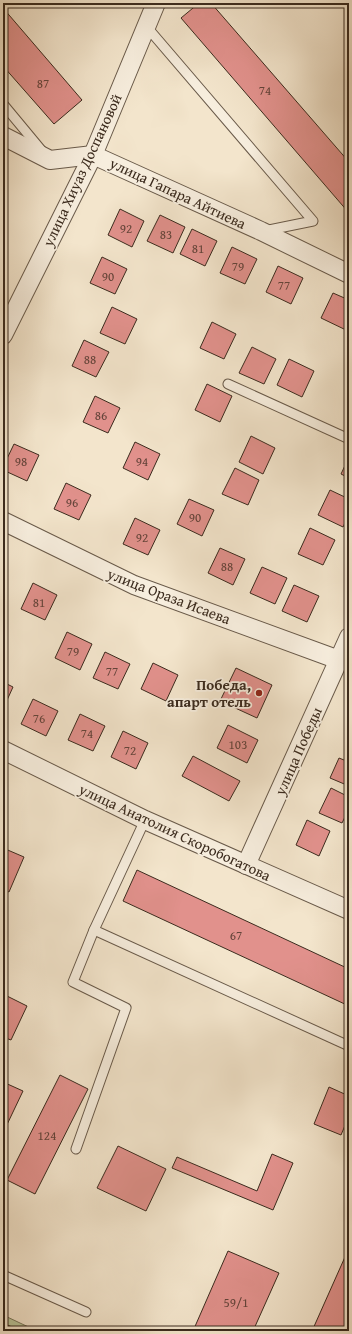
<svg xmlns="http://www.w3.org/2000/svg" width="352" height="1334" font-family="'Gentium Book Plus',serif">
	<rect width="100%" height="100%" fill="#f3e5cc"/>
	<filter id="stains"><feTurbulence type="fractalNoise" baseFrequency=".005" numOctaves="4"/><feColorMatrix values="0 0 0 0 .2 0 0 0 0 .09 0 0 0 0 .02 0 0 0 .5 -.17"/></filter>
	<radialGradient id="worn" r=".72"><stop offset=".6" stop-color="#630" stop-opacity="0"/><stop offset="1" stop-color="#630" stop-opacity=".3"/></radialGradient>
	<!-- green -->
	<polygon fill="#b9c599" stroke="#7a785c" points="3,1315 37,1331 3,1331"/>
	<!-- building -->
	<g fill="#e1918c" stroke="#3b2b1e">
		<polygon points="199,3 211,3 349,162 349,213 181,18"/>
		<polygon points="3,8 82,100 54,124 3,66"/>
		<polygon points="120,209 144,221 132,247 108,235"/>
		<polygon points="160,215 185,227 173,253 147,241"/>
		<polygon points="192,229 217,241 205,266 180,254"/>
		<polygon points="232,247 257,259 245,284 220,273"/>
		<polygon points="102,257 127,269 115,294 90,283"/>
		<polygon points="278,266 303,278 291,304 266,292"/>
		<polygon points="333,293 349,300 349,324 346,330 321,318"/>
		<polygon points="112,307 137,319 125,344 100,333"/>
		<polygon points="212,322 236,334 224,359 200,348"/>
		<polygon points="84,340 109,352 96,377 72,366"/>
		<polygon points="252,347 276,359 264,384 239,373"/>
		<polygon points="289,359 314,371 302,397 277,385"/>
		<polygon points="207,384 232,396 220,422 195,410"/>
		<polygon points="95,396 120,408 108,433 83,422"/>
		<polygon points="251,436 275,448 263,474 239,462"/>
		<polygon points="135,442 160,454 148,480 123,468"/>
		<polygon points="14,444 39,455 27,481 3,470 3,467"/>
		<polygon points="349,457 349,478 341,474"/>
		<polygon points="235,468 259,480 248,505 222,494"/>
		<polygon points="66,483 91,495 79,520 54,509"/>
		<polygon points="330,490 349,499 349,515 343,527 318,515"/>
		<polygon points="189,499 214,510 202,536 177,524"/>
		<polygon points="135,518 160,530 148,555 123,544"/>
		<polygon points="310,528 335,540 323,565 298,554"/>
		<polygon points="220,548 245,559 233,585 208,573"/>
		<polygon points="262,567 287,578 275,604 250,593"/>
		<polygon points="33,583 57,595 45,620 21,609"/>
		<polygon points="294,585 319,596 307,622 282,611"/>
		<polygon points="67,632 92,644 80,670 55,658"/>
		<polygon points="105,652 130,664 118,689 93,678"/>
		<polygon points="153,663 178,675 166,701 141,689"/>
		<polygon points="236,668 272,685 257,718 220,701"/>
		<polygon points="3,682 13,687 3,709"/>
		<polygon points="33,699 58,711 46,736 21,724"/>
		<polygon points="80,714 105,726 93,751 68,740"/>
		<polygon points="228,725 258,740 247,763 217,748"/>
		<polygon points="123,731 148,743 136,769 111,757"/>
		<polygon points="193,756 240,781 229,801 182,776"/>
		<polygon points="339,758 349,762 349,786 330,778"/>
		<polygon points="331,788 349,797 349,809 342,823 319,813"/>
		<polygon points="307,820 330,831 319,856 296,845"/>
		<polygon points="3,848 24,857 9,892 3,889"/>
		<polygon points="137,870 349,969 349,1006 123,901"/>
		<polygon points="3,994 27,1006 11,1040 3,1037"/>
		<polygon points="60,1075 88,1089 35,1194 7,1180"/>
		<polygon points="3,1082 23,1091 3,1133"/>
		<polygon points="329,1087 349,1096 349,1116 341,1135 314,1124"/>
		<polygon points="118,1146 166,1169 146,1211 97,1188"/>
		<polygon points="272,1154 293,1163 273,1210 172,1168 177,1157 257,1191"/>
		<polygon points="349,1248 349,1331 312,1331"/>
		<polygon points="228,1251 279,1273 253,1331 193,1331"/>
		<polygon points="3,1323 21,1331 3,1331"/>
	</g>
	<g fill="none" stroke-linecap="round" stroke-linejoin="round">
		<!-- lane casing -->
		<g stroke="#695a4a" stroke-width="11">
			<g id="lane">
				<polyline points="146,26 313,221 264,231"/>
				<polyline points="3,104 42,151"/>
				<polyline points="228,384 349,439"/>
				<polyline points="145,820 94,930 349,1046"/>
				<polyline points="76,1149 126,1008 73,982 94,930"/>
				<polyline points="3,1275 86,1312"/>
			</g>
		</g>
		<!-- street casing -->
		<g stroke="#695a4a" stroke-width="20">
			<g id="street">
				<polyline points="3,136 50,160 93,155 261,231 349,274"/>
				<polyline points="3,335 93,155 156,3"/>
				<polyline points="3,521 134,585 339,660"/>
				<polyline points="3,750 145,820 349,910"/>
				<polyline points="246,865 349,637"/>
			</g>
		</g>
		<!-- lane -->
		<use href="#lane" stroke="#f7eede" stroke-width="9"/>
		<!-- street -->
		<use href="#street" stroke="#f7eede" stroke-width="18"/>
	</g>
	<!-- markers -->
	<circle fill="#8f2418" stroke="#f7eede" stroke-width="1.5" cx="259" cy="693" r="4"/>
	<g text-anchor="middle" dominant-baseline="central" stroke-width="3.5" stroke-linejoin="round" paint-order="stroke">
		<!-- number labels -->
		<g font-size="13" fill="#64443a">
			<text x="43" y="83">87</text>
			<text x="265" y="90">74</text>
			<text x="126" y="228">92</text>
			<text x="166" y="234">83</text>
			<text x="198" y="248">81</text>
			<text x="238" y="266">79</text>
			<text x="108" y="276">90</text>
			<text x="284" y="285">77</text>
			<text x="90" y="359">88</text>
			<text x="101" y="415">86</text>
			<text x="21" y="461">98</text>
			<text x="142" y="461">94</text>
			<text x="72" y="502">96</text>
			<text x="195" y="517">90</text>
			<text x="142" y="537">92</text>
			<text x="227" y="566">88</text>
			<text x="39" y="602">81</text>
			<text x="73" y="651">79</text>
			<text x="112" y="671">77</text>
			<text x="39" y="718">76</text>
			<text x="87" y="733">74</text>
			<text x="238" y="744">103</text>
			<text x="130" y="750">72</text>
			<text x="236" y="935">67</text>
			<text x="47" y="1135">124</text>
			<text x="236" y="1302">59/1</text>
		</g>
		<!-- street labels -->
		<g font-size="15" fill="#3b2b1e" stroke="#f7eede">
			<text transform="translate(82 170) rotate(-65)">улица Хиуаз Доспановой</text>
			<text transform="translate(178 193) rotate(25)">улица Гапара Айтиева</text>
			<text transform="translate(169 596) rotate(21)">улица Ораза Исаева</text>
			<text transform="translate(298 751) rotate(-66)">улица Победы</text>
			<text transform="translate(175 832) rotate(25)">улица Анатолия Скоробогатова</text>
		</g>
		<!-- poi labels -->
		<g font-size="15" font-weight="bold" fill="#3b2b1e" stroke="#f7eede" text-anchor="end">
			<text x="251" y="684">Победа,<tspan x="251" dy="17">апарт отель</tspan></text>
		</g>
	</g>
	<!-- margin -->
	<rect width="352" height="1334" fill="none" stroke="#f3e5cc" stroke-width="16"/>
	<rect x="4" y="4" width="344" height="1326" fill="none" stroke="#3b2b1e" stroke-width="2"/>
	<rect x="8" y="8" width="336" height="1318" fill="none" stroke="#3b2b1e"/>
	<rect width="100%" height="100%" filter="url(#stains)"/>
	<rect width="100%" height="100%" fill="url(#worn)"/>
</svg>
